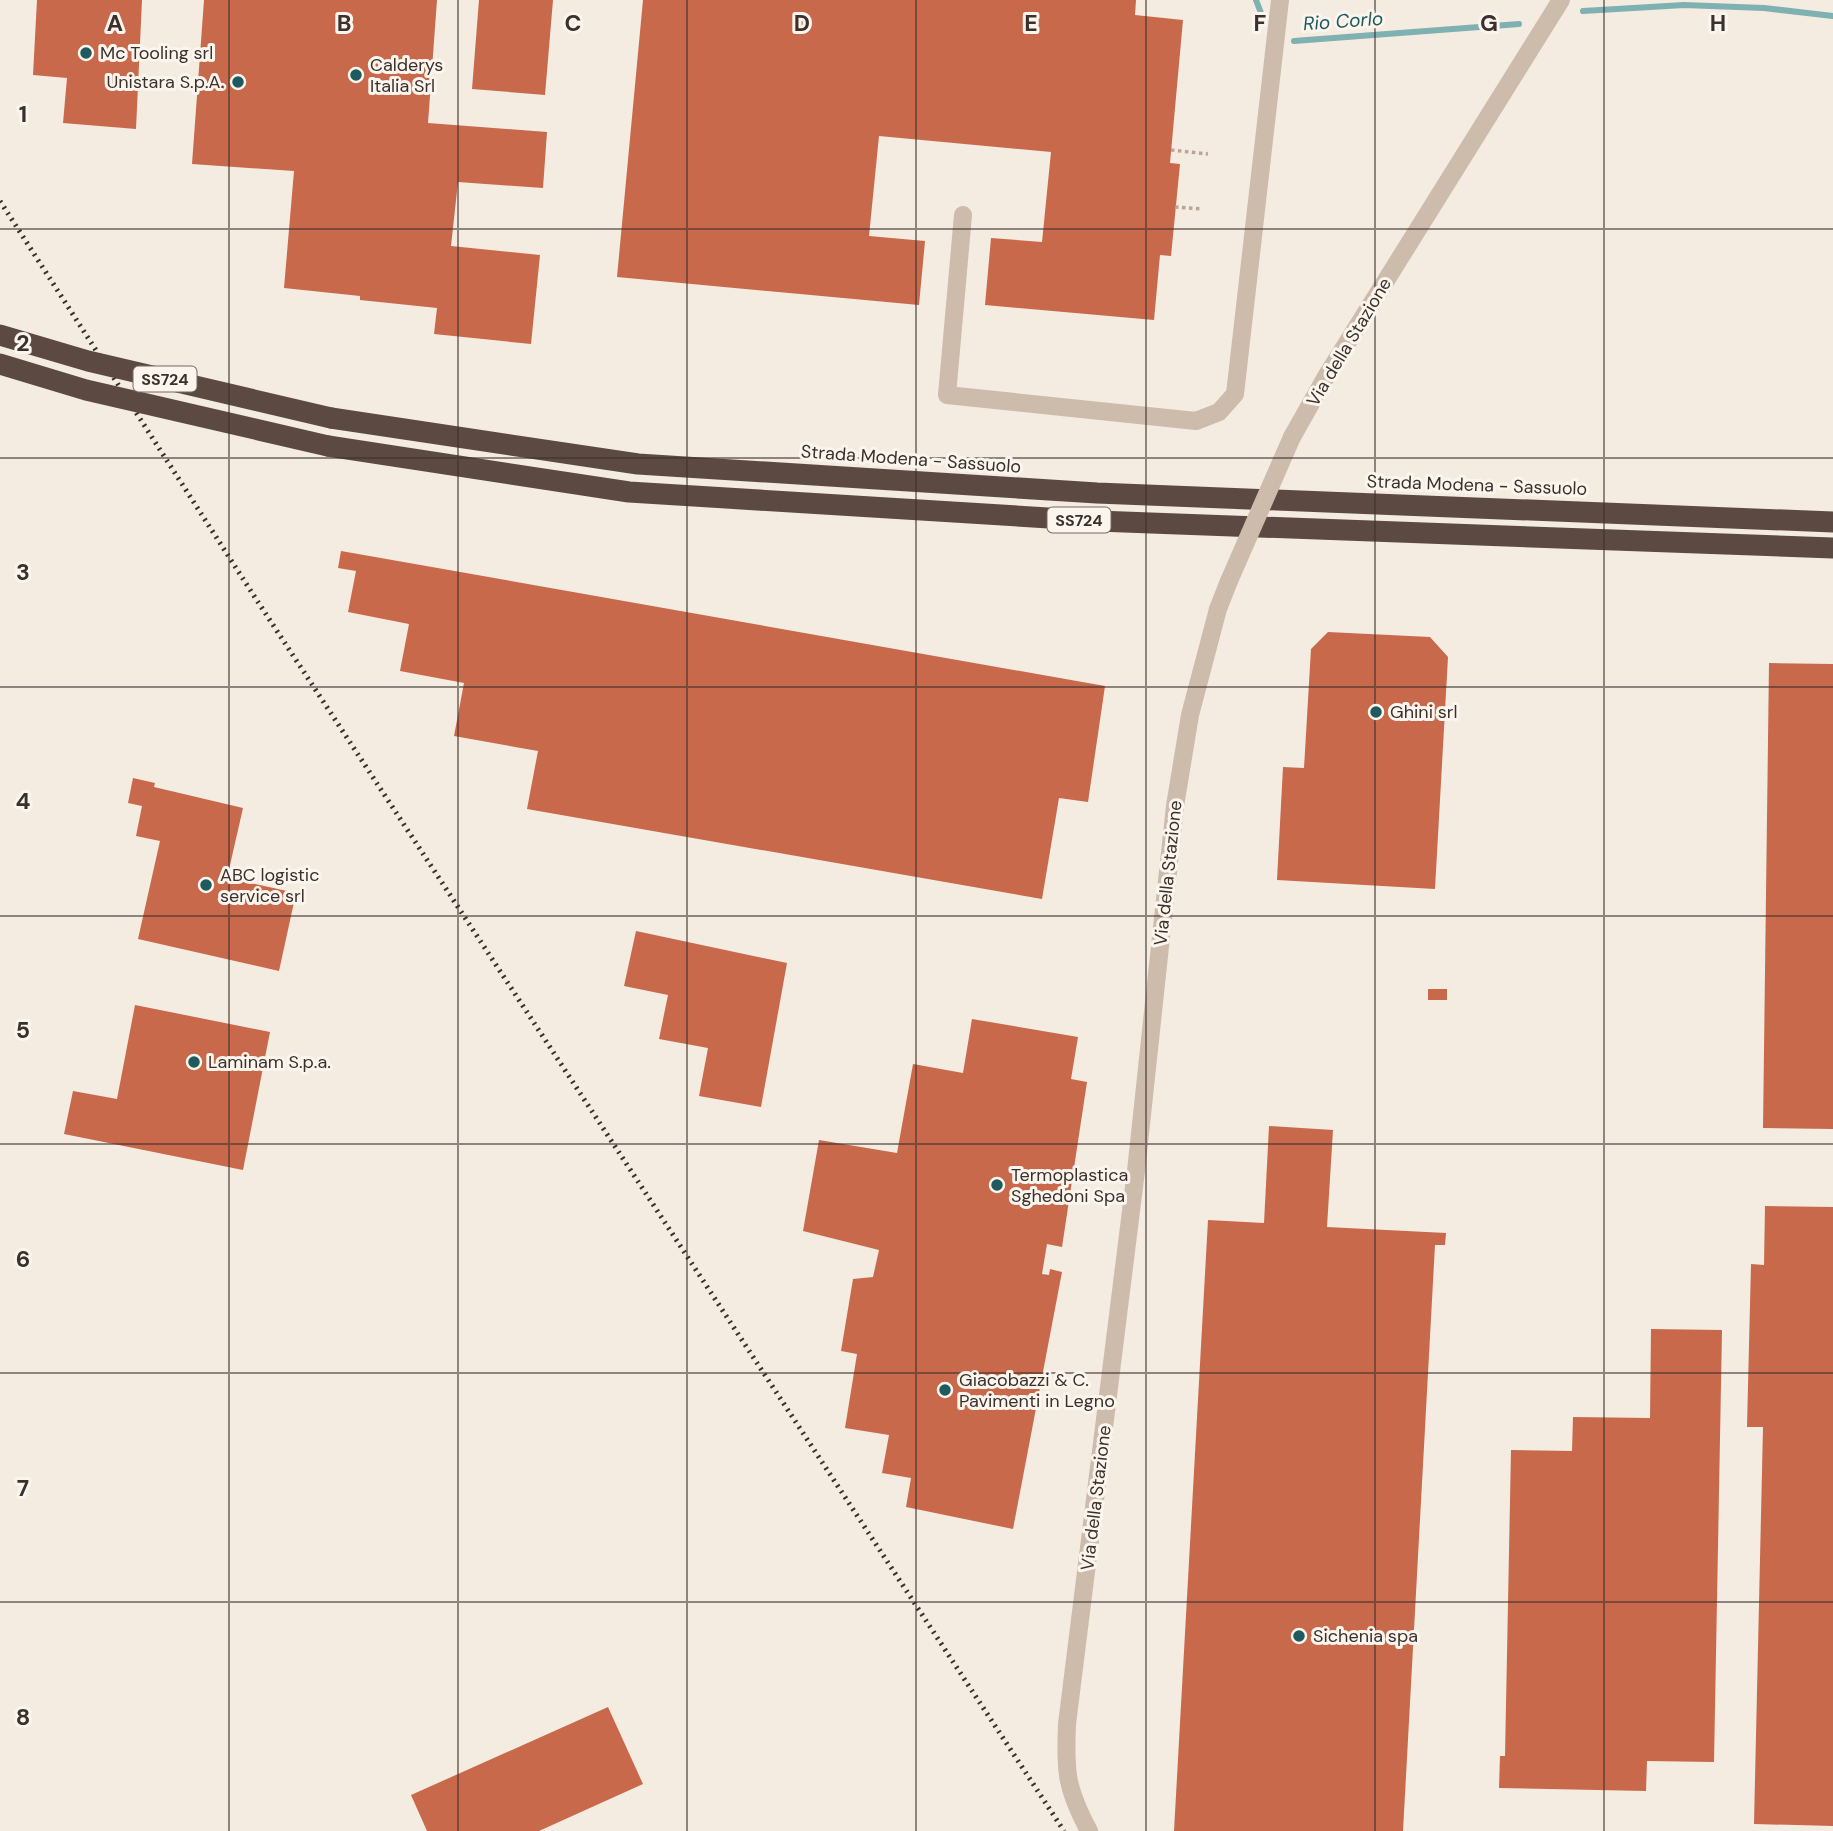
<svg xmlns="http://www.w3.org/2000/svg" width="1833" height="1831" font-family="'DM Sans',sans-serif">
	<rect width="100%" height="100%" fill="#f4ebe1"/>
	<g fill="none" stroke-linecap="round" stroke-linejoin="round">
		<!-- stream -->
		<g stroke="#7fb0b2" stroke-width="6">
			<polyline points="1256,0 1261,13"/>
			<polyline points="1583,11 1684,5 1764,8 1833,16"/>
			<polyline points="1294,41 1519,24"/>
		</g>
	</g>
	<!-- building -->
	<g fill="#c8694b">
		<polygon points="37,0 142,0 136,129 63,123 67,78 33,75"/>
		<polygon points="204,0 437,0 428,123 547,132 543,188 458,182 451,246 540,255 531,344 434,334 437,308 360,300 360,296 284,288 294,171 192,164"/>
		<polygon points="479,0 553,0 545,95 472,89"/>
		<polygon points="643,0 1136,0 1135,15 1183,20 1170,163 1180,164 1171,256 1160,255 1154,320 985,305 991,238 1042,242 1051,152 879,136 869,236 925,241 919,305 617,277"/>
		<polygon points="341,551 1105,686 1088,802 1059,798 1042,899 527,809 538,751 454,736 464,683 400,671 409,624 348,612 356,571 338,568"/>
		<polygon points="1328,632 1430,637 1448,657 1435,889 1277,880 1283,767 1304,768 1311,649"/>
		<polygon points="1769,663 1833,664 1833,1129 1763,1128"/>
		<polygon points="133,778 155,783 154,787 243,808 227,878 296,893 279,971 138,939 160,841 136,836 142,806 128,803"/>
		<polygon points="636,931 787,963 761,1107 699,1096 708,1048 659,1039 668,995 624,986"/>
		<rect x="1428" y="989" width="19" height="11"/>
		<polygon points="135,1005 270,1032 243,1170 64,1134 73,1091 117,1099"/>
		<polygon points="972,1019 1078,1037 1071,1079 1087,1082 1062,1247 1047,1244 1042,1274 1049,1275 1050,1269 1062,1272 1013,1529 906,1507 911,1478 882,1473 889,1435 845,1428 857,1354 841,1351 853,1279 873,1277 879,1250 803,1231 819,1140 897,1153 913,1064 963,1073"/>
		<polygon points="1269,1126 1333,1130 1327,1227 1446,1233 1445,1245 1435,1245 1403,1831 1174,1831 1208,1220 1264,1223"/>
		<polygon points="1765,1206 1833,1207 1833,1826 1754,1824 1763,1427 1747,1427 1751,1264 1764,1265"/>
		<polygon points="1651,1329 1722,1330 1714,1762 1647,1761 1646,1791 1499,1788 1500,1756 1505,1756 1511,1450 1572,1451 1573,1417 1650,1418"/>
		<polygon points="608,1707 643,1784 539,1831 427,1831 411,1795"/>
	</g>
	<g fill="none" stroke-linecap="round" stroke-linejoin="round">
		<!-- path -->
		<g stroke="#b9a596" stroke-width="3.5" stroke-dasharray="3.5 3.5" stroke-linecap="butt">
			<polyline points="1171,150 1208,154"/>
			<polyline points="1175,207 1202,209"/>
		</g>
		<!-- minor -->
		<g stroke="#cdbbac" stroke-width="18">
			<polyline points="963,215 947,395 1196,421 1219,412 1235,394 1280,0"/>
			<polyline points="1292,437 1327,375 1561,0"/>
			<path d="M1089 1831C1066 1788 1065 1772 1067 1724L1136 1171 1175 806 1190 715 1218 609 1229 581"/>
		</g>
		<!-- highway -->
		<g stroke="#5c4a42" stroke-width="21">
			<polyline points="331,418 638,464 1097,493 1833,522"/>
			<polyline points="328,446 629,492 1097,521 1833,548"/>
		</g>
		<!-- rail -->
		<polyline stroke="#3b302b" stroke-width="5" stroke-dasharray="2 5" stroke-linecap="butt" points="0,201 256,599 1064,1831"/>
		<!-- minor-bridge -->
		<polyline stroke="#cdbbac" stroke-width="18" points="1229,581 1292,437"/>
		<!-- highway-bridge -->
		<g stroke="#5c4a42" stroke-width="21">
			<polyline points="0,335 88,361 331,418"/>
			<polyline points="0,364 86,390 328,446"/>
		</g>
	</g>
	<!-- grid -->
	<path fill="none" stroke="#3b302b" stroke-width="2" stroke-opacity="0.55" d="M229 0V1831M458 0V1831M687 0V1831M916 0V1831M1146 0V1831M1375 0V1831M1604 0V1831M0 229H1833M0 458H1833M0 687H1833M0 916H1833M0 1144H1833M0 1373H1833M0 1602H1833"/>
	<!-- markers -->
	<g fill="#1f5a5e" stroke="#fbf5ee" stroke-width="2.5">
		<circle cx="86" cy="53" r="7"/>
		<circle cx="356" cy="75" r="7"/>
		<circle cx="238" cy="82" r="7"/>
		<circle cx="1376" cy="712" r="7"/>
		<circle cx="206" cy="885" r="7"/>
		<circle cx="194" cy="1062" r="7"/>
		<circle cx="997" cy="1185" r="7"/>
		<circle cx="945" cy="1390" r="7"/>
		<circle cx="1299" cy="1636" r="7"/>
	</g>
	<g text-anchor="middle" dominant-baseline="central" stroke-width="6" stroke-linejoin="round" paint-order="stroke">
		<!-- shield labels -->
		<g fill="#fbf5ee" stroke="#756b66" stroke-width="2">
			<rect x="133.5" y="366.5" width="63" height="25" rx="5"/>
			<rect x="1047.5" y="507.5" width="63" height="25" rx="5"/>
		</g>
		<g font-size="16" font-weight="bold" fill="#3b302b">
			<text x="165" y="379">SS724</text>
			<text x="1079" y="520">SS724</text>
		</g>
		<!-- poi labels -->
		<g font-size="18" fill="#3b302b" stroke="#fbf5ee" text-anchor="start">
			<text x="100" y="53">Mc Tooling srl</text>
			<text x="370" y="65">Calderys<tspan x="370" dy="21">Italia Srl</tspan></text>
			<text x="224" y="82" text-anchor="end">Unistara S.p.A.</text>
			<text x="1390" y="712">Ghini srl</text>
			<text x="220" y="875">ABC logistic<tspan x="220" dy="21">service srl</tspan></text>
			<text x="208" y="1062">Laminam S.p.a.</text>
			<text x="1011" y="1175">Termoplastica<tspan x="1011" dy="21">Sghedoni Spa</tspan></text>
			<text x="959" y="1380">Giacobazzi &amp; C.<tspan x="959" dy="21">Pavimenti in Legno</tspan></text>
			<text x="1313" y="1636">Sichenia spa</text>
		</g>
		<!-- street labels -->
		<g font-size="18" fill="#3b302b" stroke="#fbf5ee">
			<text transform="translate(1349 342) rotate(-59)">Via della Stazione</text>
			<text transform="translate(911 459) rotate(4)">Strada Modena - Sassuolo</text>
			<text transform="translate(1477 485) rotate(2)">Strada Modena - Sassuolo</text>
			<text transform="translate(1168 873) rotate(-84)">Via della Stazione</text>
			<text transform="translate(1096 1498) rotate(-83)">Via della Stazione</text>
		</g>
		<!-- water labels -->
		<g font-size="19" font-style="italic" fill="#1f5a5e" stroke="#fbf5ee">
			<text transform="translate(1343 21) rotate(-4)">Rio Corlo</text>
		</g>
	</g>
	<g font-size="23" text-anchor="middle" font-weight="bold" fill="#3b302b" stroke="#fbf5ee" stroke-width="6" stroke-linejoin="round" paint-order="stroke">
		<text x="115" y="31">A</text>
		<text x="344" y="31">B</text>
		<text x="573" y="31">C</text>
		<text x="802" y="31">D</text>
		<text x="1031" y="31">E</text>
		<text x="1260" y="31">F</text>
		<text x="1489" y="31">G</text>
		<text x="1718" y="31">H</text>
		<text x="23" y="122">1</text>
		<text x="23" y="351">2</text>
		<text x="23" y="580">3</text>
		<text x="23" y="809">4</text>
		<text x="23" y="1038">5</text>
		<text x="23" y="1267">6</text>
		<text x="23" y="1496">7</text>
		<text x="23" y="1725">8</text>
	</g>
</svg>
